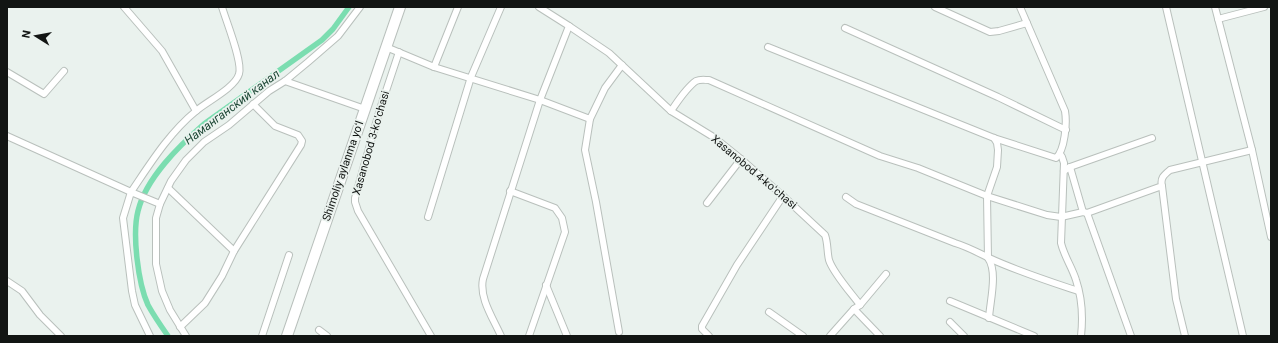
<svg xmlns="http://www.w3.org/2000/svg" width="1278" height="343" font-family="Roboto,sans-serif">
	<rect width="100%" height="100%" fill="#eaf2ee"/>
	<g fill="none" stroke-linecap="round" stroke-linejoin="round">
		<!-- canal -->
		<path stroke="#7bddb0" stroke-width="5.5" d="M168 336C161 326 154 316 148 305 138 283 132 234 138 211 146 178 179 146 204 124L322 40 333 29 349 7"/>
		<!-- minor casing -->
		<g stroke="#b9c0bc" stroke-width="8">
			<g id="minor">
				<polyline points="124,7 162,51 196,111"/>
				<path d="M539 7 569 26 609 53 671 111 715 138 741 159 783 196 825 235C828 243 827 252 829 260 833 273 852 294 860 305"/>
				<polyline points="935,7 990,32 999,31 1027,23"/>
				<polyline points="1166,7 1243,336"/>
				<polyline points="1218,19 1264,7"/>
				<polyline points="845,28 998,97 1066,130"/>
				<polyline points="386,47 434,67 458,7"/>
				<path d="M768 47 994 138 1056 158C1065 150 1067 123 1065 111L1020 7"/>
				<polyline points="399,52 380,109 355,198 355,202 358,211 431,336"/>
				<polyline points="434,67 540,100 590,119 605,88 622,65"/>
				<polyline points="7,72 44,94 64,71"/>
				<polyline points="285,81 365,109"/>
				<path d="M671 111C678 101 686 88 696 81 700 79 705 80 709 80L880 156 918 168 987 196 1047 215 1061 217 1083 212 1087 213"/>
				<polyline points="590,119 585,150 596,202 619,332"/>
				<path d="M7 136 131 192C150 164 169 133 196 111 206 102 235 88 239 74 243 62 226 21 222 7"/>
				<polyline points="1252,150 1271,237"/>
				<path d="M1060 154 1062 157 1064 163 1061 243C1064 256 1072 267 1076 280 1082 298 1083 318 1081 336"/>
				<polyline points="1070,167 1083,212"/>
				<polyline points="1064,171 1070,167 1152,138"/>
				<polyline points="1162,186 1176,299 1185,336"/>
				<polyline points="168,188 234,251"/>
				<polyline points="510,191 555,208 562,218 565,232 529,336"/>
				<path d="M846 197 856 204 955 243C968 247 977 252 989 258 1017 271 1048 281 1078 291"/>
				<polyline points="707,203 741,159"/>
				<polyline points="428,217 471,77 501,7"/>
				<polyline points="7,281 22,291 40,315 61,336"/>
				<polyline points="546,285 567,336"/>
				<polyline points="950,301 1034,336"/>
				<polyline points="854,309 880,336"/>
				<polyline points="769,312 803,336"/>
				<path d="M989 318C990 301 998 272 988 258L987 196 997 167 998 150 997 143 994 138"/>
				<polyline points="950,322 964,336"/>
				<polyline points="180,327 205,303 222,276 234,251 301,145 302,141 298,135 275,126 253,104"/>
				<polyline points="319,330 327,336"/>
				<polyline points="150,336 135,305 132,291 123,218 131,192 160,204"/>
				<polyline points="186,336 170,310 162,291 156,264 156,218 160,204 171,181 186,160 204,142 229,125 269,91 285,81 308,62 338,36 360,7"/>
				<polyline points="262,336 289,255"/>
				<path d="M501 336C493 318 479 298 483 279L540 100 569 26"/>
				<polyline points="709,336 702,329 702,326 737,265 783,196"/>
				<polyline points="830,336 854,309 860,305 886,274"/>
				<path d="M1131 336 1087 213 1162 186C1160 178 1164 175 1170 170L1252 150 1215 7"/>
			</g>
		</g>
		<!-- primary casing -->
		<g stroke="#b9c0bc" stroke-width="12">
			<polyline id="primary" points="287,336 400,7"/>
		</g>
		<!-- minor -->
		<use href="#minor" stroke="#fff" stroke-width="6"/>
		<!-- primary -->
		<use href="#primary" stroke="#fff" stroke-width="10"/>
	</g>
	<g text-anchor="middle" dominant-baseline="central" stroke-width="3.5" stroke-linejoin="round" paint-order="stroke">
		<!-- street labels -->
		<g font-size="11" fill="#121513" stroke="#eaf2ee">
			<text transform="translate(371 143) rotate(-74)">Xasanobod 3-koʻchasi</text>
			<text transform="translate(343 171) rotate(-71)">Shimoliy aylanma yoʻl</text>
			<text transform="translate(754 172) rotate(40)">Xasanobod 4-koʻchasi</text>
		</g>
		<!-- water labels -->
		<g font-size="12" font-style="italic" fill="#1c4634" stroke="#eaf2ee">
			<text transform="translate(232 107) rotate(-37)">Наманганский канал</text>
		</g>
	</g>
	<!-- border -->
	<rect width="1278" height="343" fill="none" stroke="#121513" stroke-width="16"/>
	<!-- north arrow -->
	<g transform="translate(36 36) rotate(281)" stroke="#eaf2ee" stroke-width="3" paint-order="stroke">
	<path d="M0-3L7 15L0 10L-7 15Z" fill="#121513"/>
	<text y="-6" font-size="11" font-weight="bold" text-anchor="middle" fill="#121513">N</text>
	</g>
</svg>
